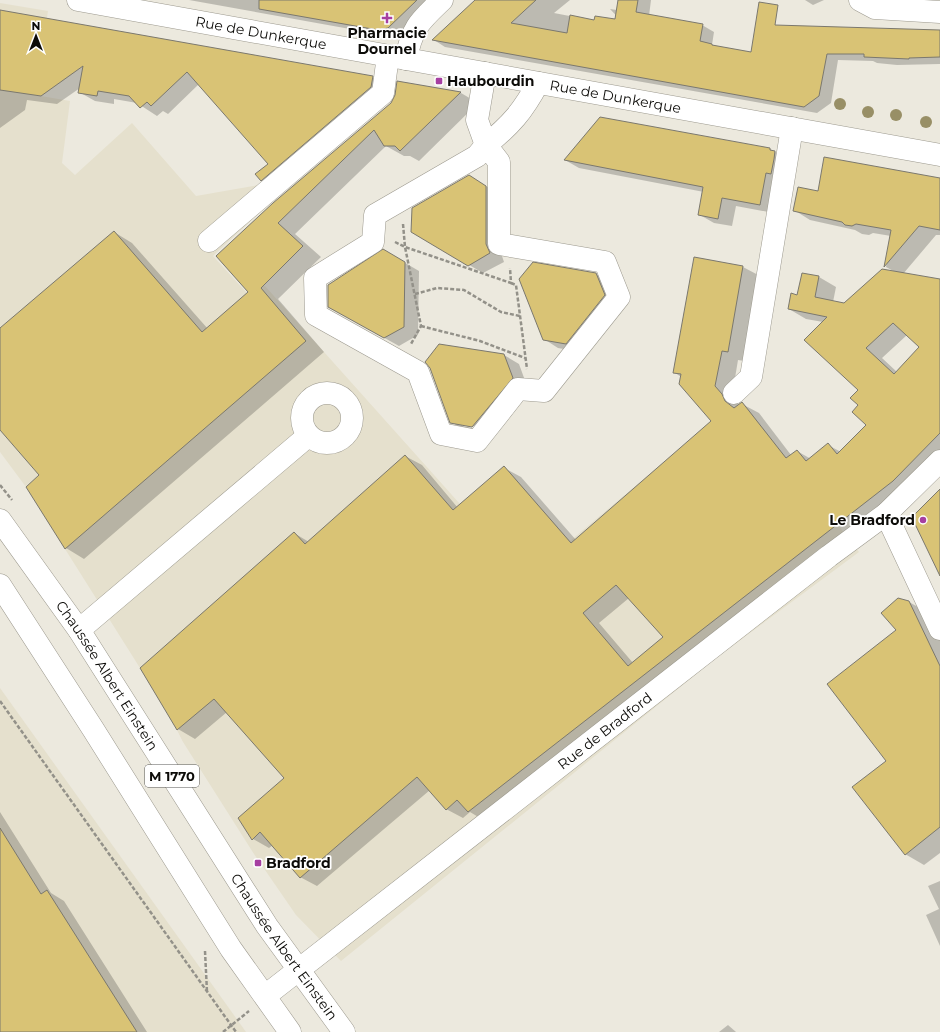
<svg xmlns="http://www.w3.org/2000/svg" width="940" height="1032" font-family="Montserrat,sans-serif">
	<rect width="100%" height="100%" fill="#ece9de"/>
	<!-- built -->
	<g fill="#e5e0cd">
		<polygon points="0,3 48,11 35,95 70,101 62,163 75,175 132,123 196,196 264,184 277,197 213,256 247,293 259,286 265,286 460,504 504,466 570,541 697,434 699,437 742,401 859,552 715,659 341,961 296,915 254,854 183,742 177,730 140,668 26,487 0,452"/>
		<polygon points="0,688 246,1032 0,1032"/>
	</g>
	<!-- shadow -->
	<g fill="#0003" fill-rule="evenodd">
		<polygon points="189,0 433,0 398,33 389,36"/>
		<polygon points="476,0 570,0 554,13 627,27 610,9 617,10 619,0 651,0 649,16 702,25 714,32 712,45 716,47 751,53 940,30 940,64 897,65 877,63 873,61 838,60 831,103 817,113 445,47 434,40"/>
		<polygon points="805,0 824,0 813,5"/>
		<polygon points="0,11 372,77 389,87 277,189 261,180 269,164 199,84 168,114 163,111 157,116 137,103 114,99 114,104 95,101 79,92 80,88 57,104 27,100 25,110 0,128"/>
		<polygon points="398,82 461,93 478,103 419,161 410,156 404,156 386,146 295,234 321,257 278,299 324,352 84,559 66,548 28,487 41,475 0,428 0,329 114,232 132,243 208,329 250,292 217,256 392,103 396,95"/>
		<polygon points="600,118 770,149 784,157 774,213 736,206 732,226 714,223 700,215 704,192 579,168 565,160"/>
		<polygon points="469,176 501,195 501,253 504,262 483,273 412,232"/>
		<path d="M940 179V235H936L903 274 940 280V460L485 821 470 812 463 818 446 809 430 790 317 886 300 877 273 845 269 848 253 839 285 778 227 712 195 739 178 729 141 668 294 533 309 542 405 456 422 465 458 508 504 468 521 477 576 540 713 421 681 377 674 372 695 258 743 267 760 276 744 361 738 360 732 396 739 406 742 404 759 413 791 455 797 451 811 459 828 445 841 452 867 425 859 405 860 390 823 322 806 319 789 309 798 296 802 274 819 277 836 287 833 302 844 304 895 272 886 267 891 236 873 233 869 235 862 234 855 230 810 220 794 210 819 192ZM907 335 920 347 897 372 882 358ZM629 598 664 638 633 663 599 623Z"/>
		<polygon points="383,250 419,271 418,335 399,346 329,307"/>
		<polygon points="596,274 611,283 619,304 581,352 558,348 544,339"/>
		<path d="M504 355 519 364 527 386 487 435 466 431 451 422ZM462 424 477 427V429L462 426Z"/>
		<polygon points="909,602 929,613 940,637 940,853 924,865 905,854 897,630"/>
		<polygon points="0,812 51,893 64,901 147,1032 0,1032"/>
		<polygon points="940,881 940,946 926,915 939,909 928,886"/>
		<polygon points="728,1025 736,1032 719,1032"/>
	</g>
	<!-- building -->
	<g fill="#d9c375" stroke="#7b786e" fill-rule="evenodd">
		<polygon points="259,0 417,0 388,28 378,30 259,9"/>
		<polygon points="475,0 536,0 511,23 567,33 570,15 594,20 595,16 615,19 618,0 638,0 636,12 703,24 700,41 712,44 712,45 751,52 759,2 778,5 775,25 940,30 940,57 909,58 909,59 864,57 864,54 827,54 819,96 804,107 432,40"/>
		<polygon points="0,10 373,76 371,87 261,181 255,174 268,164 187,72 151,106 147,102 140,108 129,96 98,91 97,96 78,93 83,66 41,96 0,90"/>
		<polygon points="397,81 461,92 400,151 395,146 384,146 374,130 278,223 303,246 261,288 306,341 65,549 26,487 39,475 0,430 0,328 114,231 202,332 248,292 216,256 273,203 391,103 395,95"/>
		<polygon points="600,117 770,148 770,150 775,151 774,159 771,174 766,173 760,205 722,198 718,219 698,215 703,187 564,160"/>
		<polygon points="824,157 940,178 940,230 919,226 884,267 891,230 856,224 852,226 845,225 842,222 793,211 798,187 818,191"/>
		<polygon points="469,175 486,186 486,244 490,253 468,266 411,232 412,208"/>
		<polygon points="383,249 405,262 404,327 384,338 328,307 328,285"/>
		<path d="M694 257 743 266 728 352 722 351 715 386 722 394 725 401 734 408 742 402 786 458 797 450 806 461 828 443 837 454 866 425 852 412 858 405 850 398 858 390 804 340 827 317 788 309 791 293 797 295 802 273 819 276 815 297 844 303 882 269 940 279V433L893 481 468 812 457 800 446 810 417 777 300 878 260 832 252 840 238 818 284 778 214 699 177 730 140 668 294 532 305 544 405 455 453 510 504 466 571 543 711 421 679 384 681 374 673 373ZM893 323 919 347 894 374 866 348ZM616 585 663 637 628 666 583 613Z"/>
		<polygon points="533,262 596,273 605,295 566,344 543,340 519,279"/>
		<polygon points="439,344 504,354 513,378 472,427 450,423 430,368 425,362"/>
		<polygon points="940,489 940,576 915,524 915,514"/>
		<polygon points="898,598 909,601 940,666 940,827 905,855 852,787 886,761 827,684 896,630 881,613"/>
		<polygon points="0,828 41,894 47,890 137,1032 0,1032"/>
	</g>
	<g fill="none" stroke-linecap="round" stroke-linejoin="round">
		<!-- minor casing -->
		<g stroke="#9c998e" stroke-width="23">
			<g id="minor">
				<polyline points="860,0 875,8 940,12"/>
				<path d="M406 59C412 27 420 21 442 0"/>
				<path d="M485 73 477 120 486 145C511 125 523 111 538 83"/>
				<polygon points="486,145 499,162 499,244 605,262 619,297 544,391 518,389 477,441 441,434 418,372 316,315 315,278 373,242 375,215 477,156"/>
				<polyline points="209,241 383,93 388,56"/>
				<circle cx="327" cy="418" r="25"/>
				<polyline points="734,393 751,377 792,128"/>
				<polyline points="886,514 940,629"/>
				<polyline points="79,630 308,436"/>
				<path id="s1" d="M265 996 829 556 886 514 940 461"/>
			</g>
		</g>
		<!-- major casing -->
		<g stroke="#9c998e" stroke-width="23">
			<g id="major">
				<path id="s2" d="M78 0 940 155"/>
				<path id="s3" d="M0 520 79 630 267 926 344 1032"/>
				<polyline points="0,585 93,729 231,949 290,1032"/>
			</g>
		</g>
		<!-- path -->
		<g stroke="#939189" stroke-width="2.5" stroke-dasharray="4 2" stroke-linecap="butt">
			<polyline points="403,224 405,247 511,283 510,268"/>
			<polyline points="395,242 405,247 421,326 411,344"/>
			<polyline points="511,283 516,285 527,369"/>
			<polyline points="415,294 437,288 464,290 501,312 520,316"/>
			<polyline points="421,326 480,341 525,358"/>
			<polyline points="0,485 12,500"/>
			<polyline points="0,701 236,1032"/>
			<polyline points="205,951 207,992"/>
			<polyline points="223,1032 249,1011"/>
		</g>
		<!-- minor -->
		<use href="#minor" stroke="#fff" stroke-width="22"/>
		<!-- major -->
		<use href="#major" stroke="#fff" stroke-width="22"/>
	</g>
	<!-- trees -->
	<g fill="#988f66">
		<circle cx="840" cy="104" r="6"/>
		<circle cx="868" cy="112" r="6"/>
		<circle cx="896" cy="115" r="6"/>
		<circle cx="926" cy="122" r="6"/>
	</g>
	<!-- markers -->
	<g fill="#a63fa1" stroke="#fff" stroke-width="1.5">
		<path d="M385 12h4v4h4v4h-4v4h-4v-4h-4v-4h4z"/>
		<rect x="435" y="77" width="8" height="8" rx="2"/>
		<circle cx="923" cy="520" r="4"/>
		<rect x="254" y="859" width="8" height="8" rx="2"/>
	</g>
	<g text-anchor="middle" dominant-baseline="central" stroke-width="3.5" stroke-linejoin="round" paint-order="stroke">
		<!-- shield labels -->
		<rect fill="#fff" stroke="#555452" stroke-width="1" x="145" y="765" width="54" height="22" rx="3"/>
		<g font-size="13" font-weight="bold" fill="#0c0b08">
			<text x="172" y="776">M 1770</text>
		</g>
		<!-- street labels -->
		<g font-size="14" fill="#0c0b08" stroke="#fff">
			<text stroke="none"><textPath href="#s2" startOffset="186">Rue de Dunkerque</textPath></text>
			<text stroke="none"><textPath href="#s2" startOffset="546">Rue de Dunkerque</textPath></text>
			<text stroke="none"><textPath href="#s3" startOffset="189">Chaussée Albert Einstein</textPath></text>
			<text stroke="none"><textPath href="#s1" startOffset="431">Rue de Bradford</textPath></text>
			<text stroke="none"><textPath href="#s3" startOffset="513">Chaussée Albert Einstein</textPath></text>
		</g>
		<!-- poi labels -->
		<g font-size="14" font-weight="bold" fill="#0c0b08" stroke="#fff" text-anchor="start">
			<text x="387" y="33" text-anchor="middle">Pharmacie<tspan x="387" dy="16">Dournel</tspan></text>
			<text x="447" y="81">Haubourdin</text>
			<text x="915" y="520" text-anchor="end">Le Bradford</text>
			<text x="266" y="863">Bradford</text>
		</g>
	</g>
	<!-- north arrow -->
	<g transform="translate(36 36)" stroke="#ffffff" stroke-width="3" paint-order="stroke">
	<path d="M0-3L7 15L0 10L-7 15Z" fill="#0c0b08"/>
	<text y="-6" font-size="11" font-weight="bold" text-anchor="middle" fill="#0c0b08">N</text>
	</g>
</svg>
